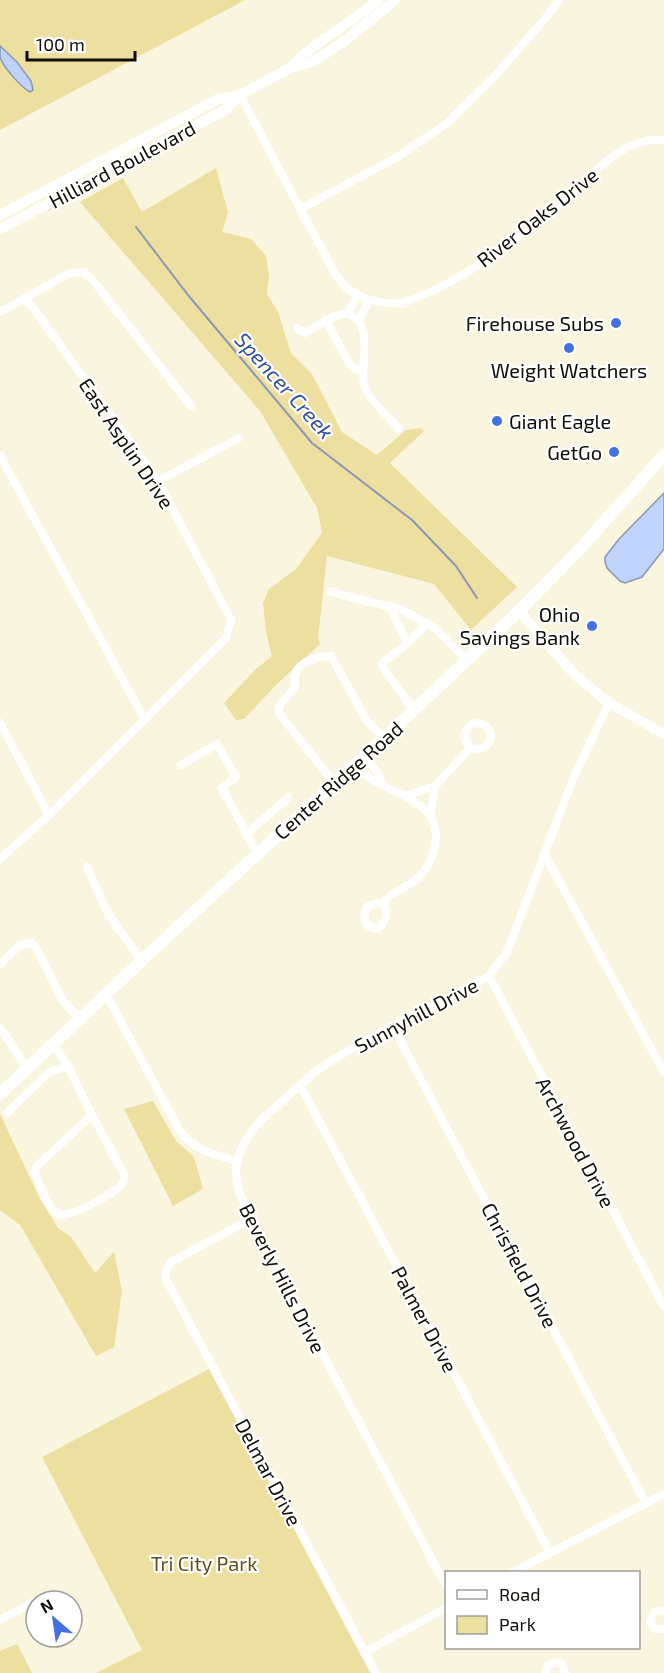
<svg xmlns="http://www.w3.org/2000/svg" width="664" height="1673" font-family="'Exo 2',sans-serif">
	<rect width="100%" height="100%" fill="#faf5de"/>
	<!-- green -->
	<g fill="#eddfa0">
		<polygon points="0,0 245,0 0,130"/>
		<polygon points="216,168 228,212 222,232 251,239 266,256 269,276 267,294 278,312 291,353 312,374 342,432 377,455 406,430 421,428 424,431 390,463 517,587 471,630 434,584 327,556 318,638 320,644 277,684 244,719 236,720 224,703 255,670 272,656 266,632 263,603 269,589 296,569 322,533 317,508 260,411 80,202 123,178 142,212"/>
		<polygon points="153,1101 176,1141 194,1157 203,1189 173,1206 124,1109"/>
		<polygon points="0,1114 40,1199 58,1228 71,1237 95,1273 114,1252 122,1291 114,1347 96,1356 21,1226 0,1210"/>
		<polygon points="209,1369 370,1673 96,1673 142,1650 42,1457"/>
		<polygon points="17,1644 32,1673 0,1673 0,1651"/>
	</g>
	<!-- water -->
	<g fill="#c0d3fb" stroke="#8b98b2" stroke-width="1.5">
		<path d="M0 46 17 62 31 81 33 90 30 92C21 87 3 67 0 57 0 53 0 50 0 46Z"/>
		<polygon points="664,493 664,549 642,577 625,583 620,581 607,568 605,562 605,557 619,539"/>
	</g>
	<g fill="none" stroke-linecap="round" stroke-linejoin="round">
		<!-- stream -->
		<polyline stroke="#8b98b2" stroke-width="2" points="136,227 188,295 312,443 412,520 456,566 477,598"/>
		<!-- street -->
		<g stroke="#fff" stroke-width="8">
			<path d="M240 95C266 144 291 192 317 240 326 255 333 275 346 287 359 299 383 305 401 303 407 302 413 299 418 297 469 277 517 239 559 205 587 181 623 134 664 140"/>
			<polyline points="300,209 396,158 446,124 495,76 544,20 559,0"/>
			<polyline points="0,312 70,273 84,272 92,279 191,406"/>
			<polyline points="348,313 358,294"/>
			<polyline points="326,320 349,363 357,370 362,369 364,365"/>
			<polyline points="359,321 369,300"/>
			<path d="M297 328 305 333 332 317 348 313C378 327 356 366 366 390 371 402 390 418 399 429"/>
			<polyline points="0,456 145,720"/>
			<polyline points="158,481 239,438"/>
			<polyline points="331,592 402,610 435,628 467,660"/>
			<polyline points="389,606 407,643"/>
			<polyline points="414,711 382,666 383,662 402,648 428,623"/>
			<polyline points="0,723 49,815"/>
			<circle cx="478" cy="736" r="13"/>
			<polyline points="181,765 217,744 236,777 222,788 257,853"/>
			<path d="M335 784 279 713V706L295 687C295 682 293 677 296 672 302 660 318 656 331 656L367 721 384 738"/>
			<polyline points="382,785 378,773 368,761 360,760 360,769 375,782 405,796 435,786 471,747"/>
			<polyline points="430,816 435,786"/>
			<polyline points="246,834 288,798"/>
			<polyline points="544,853 664,1072"/>
			<polyline points="0,859 49,815 226,638 231,620 158,481 26,298"/>
			<polyline points="87,867 108,914 141,960"/>
			<path d="M383 903C388 912 386 921 379 928 371 929 366 925 364 917L367 907 374 904 383 903C391 892 403 889 414 881 433 867 444 834 428 813 422 806 413 801 405 796"/>
			<polyline points="0,964 20,945 32,943 39,953 63,1001 80,1018"/>
			<polyline points="489,976 664,1307"/>
			<path d="M106 994 180 1131C198 1153 213 1153 238 1162"/>
			<polyline points="393,1027 646,1504"/>
			<polyline points="0,1028 27,1068"/>
			<polyline points="53,1044 68,1066 92,1115"/>
			<polyline points="300,1085 550,1553"/>
			<polyline points="7,1113 49,1072 68,1066"/>
			<path d="M92 1115 125 1176C124 1179 123 1183 121 1185 113 1194 69 1219 58 1214 49 1211 39 1183 35 1173L36 1167Z"/>
			<polyline points="251,1219 171,1262 166,1271 166,1279 376,1673"/>
			<polyline points="513,1572 664,1494"/>
			<path d="M446 1586 251 1219C243 1201 233 1183 237 1162 243 1136 260 1121 279 1104 295 1090 310 1074 328 1063 379 1030 436 1005 489 976L507 952 575 774 609 703"/>
			<polyline points="664,1611 655,1612 650,1622 655,1629 664,1629"/>
			<polyline points="0,1620 43,1597"/>
			<polyline points="365,1652 446,1608"/>
			<polyline points="545,1673 548,1665 556,1662 562,1664 565,1673"/>
		</g>
		<!-- secondary -->
		<g stroke="#fff" stroke-width="10">
			<path d="M290 68C314 42 350 24 378 0"/>
			<polyline points="0,215 218,99 240,95"/>
			<polyline points="0,229 225,110 240,95 290,68 312,62 342,43 395,0"/>
			<polyline points="519,611 575,675 609,703 664,734"/>
		</g>
		<!-- primary -->
		<polyline stroke="#fff" stroke-width="12" points="0,1094 168,936 384,738 519,611 578,551 664,455"/>
	</g>
	<!-- markers -->
	<g fill="#436fe1" stroke="#fff" stroke-width="2">
		<circle cx="616" cy="323" r="6"/>
		<circle cx="569" cy="348" r="6"/>
		<circle cx="497" cy="421" r="6"/>
		<circle cx="614" cy="452" r="6"/>
		<circle cx="592" cy="626" r="6"/>
	</g>
	<g text-anchor="middle" dominant-baseline="central" stroke-width="4.5" stroke-linejoin="round" paint-order="stroke">
		<!-- street labels -->
		<g font-size="20" fill="#0e0d06" stroke="#fff">
			<text transform="translate(122 164) rotate(-28)">Hilliard Boulevard</text>
			<text transform="translate(537 217) rotate(-38)">River Oaks Drive</text>
			<text transform="translate(127 443) rotate(56)">East Asplin Drive</text>
			<text transform="translate(338 780) rotate(-42)">Center Ridge Road</text>
			<text transform="translate(416 1015) rotate(-28)">Sunnyhill Drive</text>
			<text transform="translate(576 1142) rotate(62)">Archwood Drive</text>
			<text transform="translate(520 1265) rotate(62)">Chrisfield Drive</text>
			<text transform="translate(283 1278) rotate(63)">Beverly Hills Drive</text>
			<text transform="translate(425 1319) rotate(62)">Palmer Drive</text>
			<text transform="translate(269 1472) rotate(62)">Delmar Drive</text>
		</g>
		<!-- poi labels -->
		<g font-size="20" fill="#0e0d06" stroke="#fff" text-anchor="end">
			<text x="604" y="323">Firehouse Subs</text>
			<text x="569" y="370" text-anchor="middle">Weight Watchers</text>
			<text x="509" y="421" text-anchor="start">Giant Eagle</text>
			<text x="602" y="452">GetGo</text>
			<text x="580" y="614">Ohio<tspan x="580" dy="23">Savings Bank</tspan></text>
		</g>
		<!-- park labels -->
		<g font-size="20" fill="#5d5117" stroke="#fff">
			<text x="204" y="1563">Tri City Park</text>
		</g>
		<!-- water labels -->
		<g font-size="21" font-style="italic" fill="#314f9a" stroke="#fff">
			<text transform="translate(285 385) rotate(48)">Spencer Creek</text>
		</g>
	</g>
	<!-- legend -->
	<rect x="445" y="1571" width="195" height="78" fill="#ffffff" stroke="#9f9e9b" stroke-width="1.5"/>
	<rect x="457" y="1590" width="30" height="9" fill="#ffffff" stroke="#9f9e9b" stroke-width="1.5"/>
	<text x="499" y="1601" font-size="18" fill="#0e0d06">Road</text>
	<rect x="457" y="1616" width="30" height="18" fill="#eddfa0" stroke="#9f9e9b" stroke-width="1.5"/>
	<text x="499" y="1631" font-size="18" fill="#0e0d06">Park</text>
	<!-- north arrow -->
	<g transform="translate(54 1619) rotate(331)"><circle r="28" fill="#ffffff" stroke="#9f9e9b" stroke-width="1.5"/>
	<path d="M0-4.5L10 22L0 15L-10 22Z" fill="#436fe1"/>
	<text y="-9" font-size="16" font-weight="bold" text-anchor="middle" fill="#0e0d06">N</text>
	</g>
	<!-- scale -->
	<path d="M27 51v9h108v-9" fill="none" stroke="#0e0d06" stroke-width="3"/>
	<text x="36" y="51" font-size="18" fill="#0e0d06" stroke="#ffffff" stroke-width="4.5" paint-order="stroke">100 m</text>
</svg>
